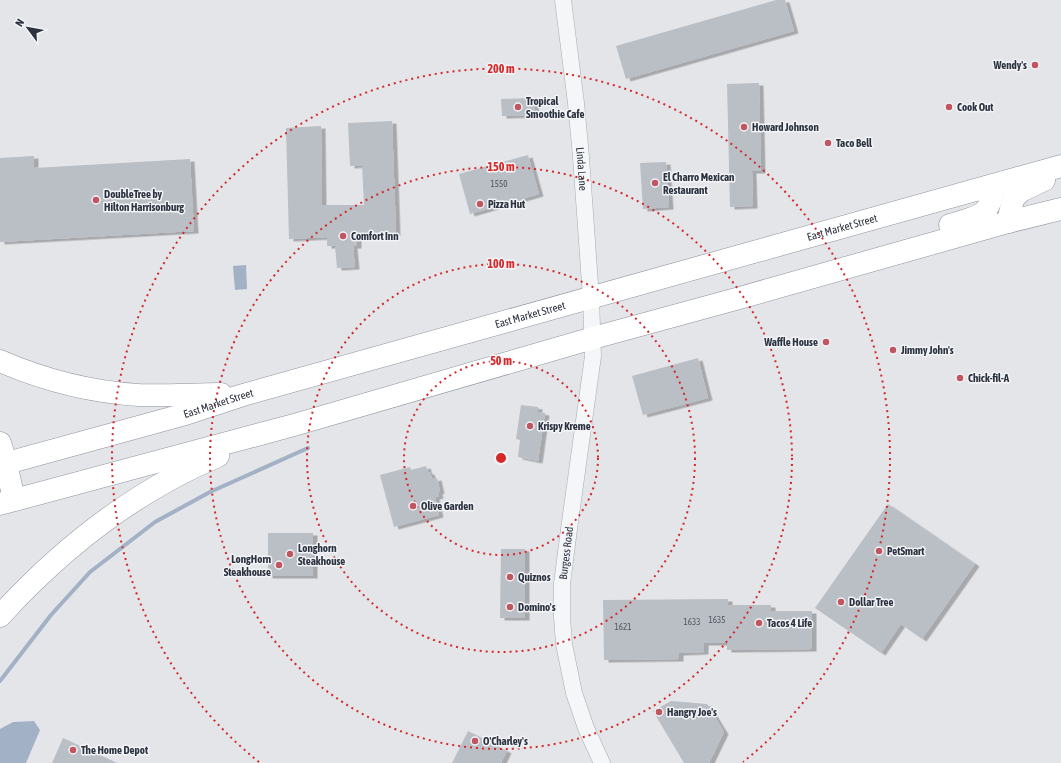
<svg xmlns="http://www.w3.org/2000/svg" width="1061" height="763" font-family="'Asap Condensed',sans-serif">
	<defs>
		<filter id="shadow"><feDropShadow dx="4.5" dy="2.5" stdDeviation="0" flood-color="#0004"/></filter>
	</defs>
	<rect width="100%" height="100%" fill="#e3e5e9"/>
	<!-- water -->
	<g fill="#a2b1c5">
		<polygon points="246,265 247,289 235,290 233,266"/>
		<polygon points="34,721 40,730 26,763 0,763 0,729 13,722"/>
	</g>
	<g fill="none" stroke-linecap="round" stroke-linejoin="round">
		<!-- stream -->
		<polyline stroke="#a2b1c5" stroke-width="4" points="0,681 51,615 90,572 155,522 210,492 308,448"/>
	</g>
	<!-- building -->
	<g fill="#babec5" filter="url(#shadow)">
		<polygon points="776,0 785,0 794,31 626,79 616,46"/>
		<polygon points="759,83 761,171 752,171 753,206 730,207 727,84"/>
		<polygon points="534,98 535,115 502,116 501,99"/>
		<polygon points="392,121 396,233 357,234 357,246 353,246 355,267 337,268 335,246 327,246 327,237 289,239 286,128 321,126 322,205 364,205 362,165 350,166 348,123"/>
		<polygon points="528,155 539,194 470,214 459,174"/>
		<polygon points="34,156 34,168 190,159 194,231 0,242 0,158"/>
		<polygon points="666,162 669,207 643,209 640,163"/>
		<polygon points="698,358 708,398 643,415 632,376"/>
		<polygon points="521,405 538,407 538,412 545,413 538,461 518,457 520,440 516,439"/>
		<polygon points="426,466 428,472 430,472 432,479 437,478 440,491 438,492 439,496 435,497 439,515 394,527 380,475 410,467 411,470"/>
		<polygon points="888,504 975,564 922,639 901,624 881,653 815,608"/>
		<rect x="268" y="533" width="45" height="43"/>
		<polygon points="501,549 525,549 525,618 500,618"/>
		<polygon points="728,599 728,605 771,605 771,611 812,611 812,649 727,650 727,643 704,643 704,652 679,653 679,659 604,660 603,600"/>
		<polygon points="671,701 707,704 724,732 709,763 684,763 653,711"/>
		<polygon points="468,731 507,751 501,763 452,763"/>
		<polygon points="63,738 117,763 52,763"/>
	</g>
	<g fill="none" stroke-linecap="round" stroke-linejoin="round">
		<!-- minor casing -->
		<g stroke="#a8acb3" stroke-width="17">
			<g id="minor">
				<path id="s1" d="M563 0 576 103 581 157 591 298 593 356 569 529 562 584V617L564 644 574 693 586 728 602 763"/>
			</g>
		</g>
		<!-- highway casing -->
		<g stroke="#8c929e" stroke-width="23">
			<g id="highway">
				<polyline points="1008,222 1013,199 1021,191 1044,180"/>
				<path d="M950 225C958 223 978 217 984 212 991 206 992 193 994 185"/>
				<path d="M0 361C44 380 91 392 139 395 167 396 194 394 221 394"/>
				<polyline points="0,443 6,463 14,500"/>
				<path id="s2" d="M0 465 182 415 243 395 1061 166"/>
				<polyline points="0,504 294,425 593,338 736,299 1008,222 1061,209"/>
				<path d="M0 616C62 548 133 492 218 456"/>
			</g>
		</g>
		<!-- minor -->
		<use href="#minor" stroke="#f5f6f8" stroke-width="16"/>
		<!-- highway -->
		<use href="#highway" stroke="#fff" stroke-width="22"/>
	</g>
	<!-- distance rings -->
	<g fill="none" stroke="#d62828" stroke-width="2" stroke-dasharray="2 4">
		<circle cx="501" cy="458" r="97"/>
		<circle cx="501" cy="458" r="194"/>
		<circle cx="501" cy="458" r="291"/>
		<path d="M259 762A389 389 0 1 1 743 762"/>
	</g>
	<!-- markers -->
	<g fill="#bf5660" stroke="#f2f4f7" stroke-width="1.5">
		<circle cx="1035" cy="65" r="4"/>
		<circle cx="518" cy="107" r="4"/>
		<circle cx="949" cy="107" r="4"/>
		<circle cx="744" cy="127" r="4"/>
		<circle cx="828" cy="143" r="4"/>
		<circle cx="655" cy="183" r="4"/>
		<circle cx="96" cy="200" r="4"/>
		<circle cx="480" cy="204" r="4"/>
		<circle cx="343" cy="236" r="4"/>
		<circle cx="826" cy="342" r="4"/>
		<circle cx="893" cy="350" r="4"/>
		<circle cx="960" cy="378" r="4"/>
		<circle cx="530" cy="426" r="4"/>
		<circle cx="413" cy="506" r="4"/>
		<circle cx="879" cy="551" r="4"/>
		<circle cx="290" cy="554" r="4"/>
		<circle cx="279" cy="565" r="4"/>
		<circle cx="510" cy="577" r="4"/>
		<circle cx="841" cy="602" r="4"/>
		<circle cx="510" cy="607" r="4"/>
		<circle cx="759" cy="623" r="4"/>
		<circle cx="659" cy="712" r="4"/>
		<circle cx="475" cy="741" r="4"/>
		<circle cx="73" cy="750" r="4"/>
	</g>
	<g text-anchor="middle" dominant-baseline="central" stroke-width="3" stroke-linejoin="round" paint-order="stroke">
		<!-- number labels -->
		<g font-size="9" fill="#505560">
			<text x="499" y="184">1550</text>
			<text x="717" y="620">1635</text>
			<text x="692" y="622">1633</text>
			<text x="623" y="627">1621</text>
		</g>
		<!-- poi labels -->
		<g font-size="11" font-weight="bold" fill="#2c323f" stroke="#f2f4f7" text-anchor="start">
			<text x="1027" y="65" text-anchor="end">Wendy's</text>
			<text x="526" y="101">Tropical<tspan x="526" dy="13">Smoothie Cafe</tspan></text>
			<text x="957" y="107">Cook Out</text>
			<text x="752" y="127">Howard Johnson</text>
			<text x="836" y="143">Taco Bell</text>
			<text x="663" y="177">El Charro Mexican<tspan x="663" dy="13">Restaurant</tspan></text>
			<text x="104" y="194">DoubleTree by<tspan x="104" dy="13">Hilton Harrisonburg</tspan></text>
			<text x="488" y="204">Pizza Hut</text>
			<text x="351" y="236">Comfort Inn</text>
			<text x="818" y="342" text-anchor="end">Waffle House</text>
			<text x="901" y="350">Jimmy John's</text>
			<text x="968" y="378">Chick-fil-A</text>
			<text x="538" y="426">Krispy Kreme</text>
			<text x="421" y="506">Olive Garden</text>
			<text x="298" y="548">Longhorn<tspan x="298" dy="13">Steakhouse</tspan></text>
			<text x="887" y="551">PetSmart</text>
			<text x="271" y="559" text-anchor="end">LongHorn<tspan x="271" dy="13">Steakhouse</tspan></text>
			<text x="518" y="577">Quiznos</text>
			<text x="849" y="602">Dollar Tree</text>
			<text x="518" y="607">Domino's</text>
			<text x="767" y="623">Tacos 4 Life</text>
			<text x="667" y="712">Hangry Joe's</text>
			<text x="483" y="741">O'Charley's</text>
			<text x="81" y="750">The Home Depot</text>
		</g>
		<!-- street labels -->
		<g font-size="11" fill="#2c323f" stroke="#f2f4f7">
			<text stroke="none"><textPath href="#s1" startOffset="170">Linda Lane</textPath></text>
			<text stroke="none"><textPath href="#s2" startOffset="875">East Market Street</textPath></text>
			<text stroke="none"><textPath href="#s2" startOffset="551">East Market Street</textPath></text>
			<text stroke="none"><textPath href="#s2" startOffset="227">East Market Street</textPath></text>
			<text transform="translate(566 553) rotate(-83)">Burgess Road</text>
		</g>
	</g>
	<circle cx="501" cy="458" r="6" fill="#d62828" stroke="#f2f4f7" stroke-width="2"/>
	<g font-size="12" text-anchor="middle" font-weight="bold" fill="#d62828" stroke="#f2f4f7" stroke-width="3" stroke-linejoin="round" paint-order="stroke">
		<text x="501" y="73">200 m</text>
		<text x="501" y="171">150 m</text>
		<text x="501" y="268">100 m</text>
		<text x="501" y="365">50 m</text>
	</g>
	<!-- north arrow -->
	<g transform="translate(28 28) rotate(302)" stroke="#f2f4f7" stroke-width="3" paint-order="stroke">
	<path d="M0-3L7 15L0 10L-7 15Z" fill="#2c323f"/>
	<text y="-6" font-size="11" font-weight="bold" text-anchor="middle" fill="#2c323f">N</text>
	</g>
</svg>
